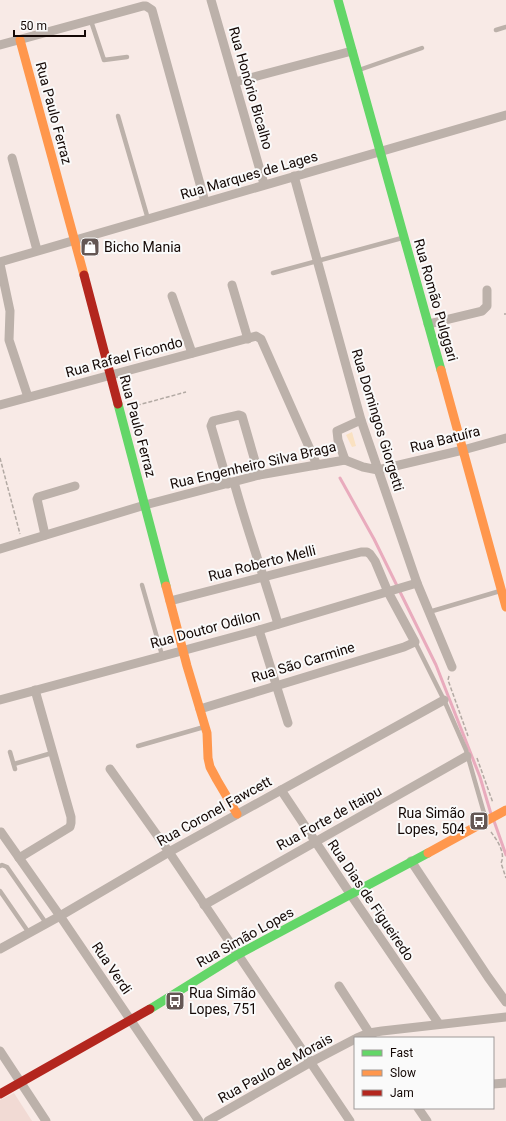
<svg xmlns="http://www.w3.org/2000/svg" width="506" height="1121" font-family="Roboto,sans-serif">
	<rect width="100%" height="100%" fill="#f8eae6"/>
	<!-- built -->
	<polygon fill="#f1dad4" points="14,1093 32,1121 0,1121 0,1100"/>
	<!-- green -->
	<polygon fill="#fae1c1" points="352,432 356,446 352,447 346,435"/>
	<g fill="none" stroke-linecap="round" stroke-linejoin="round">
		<!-- stream -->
		<g stroke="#e9abbd" stroke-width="3">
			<polyline points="340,478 374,539 436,665 480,777 491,814"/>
			<polyline points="494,821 506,855"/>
		</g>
		<!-- path -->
		<g stroke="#b2a9a3" stroke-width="1.5" stroke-dasharray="4 2" stroke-linecap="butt">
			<polyline points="504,314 506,314"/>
			<polyline points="131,407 186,392"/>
			<polyline points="0,458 20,534"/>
			<polyline points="449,676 448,680 468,736"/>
			<polyline points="477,758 493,803"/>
			<path d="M491 832C497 840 506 853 501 863L506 878"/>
		</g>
		<!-- lane -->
		<g stroke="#bcb1aa" stroke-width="4.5">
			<polyline points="91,21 104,60 127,57"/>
			<polyline points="496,30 506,27"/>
			<polyline points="359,70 422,48"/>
			<polyline points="118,116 148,219"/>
			<polyline points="273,273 402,238"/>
			<polyline points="142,585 162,655"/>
			<polyline points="429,612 500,591"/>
			<polyline points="415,642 444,700 466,750 486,820"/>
			<polyline points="138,746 204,727"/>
			<polyline points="10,752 15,769"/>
			<polyline points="14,764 52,753"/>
			<polyline points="0,866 2,865 7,867 46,923"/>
			<polyline points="0,891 29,933"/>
		</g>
		<!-- street -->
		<g stroke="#bcb1aa" stroke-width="9">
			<polyline points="211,0 264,184"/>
			<polyline points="0,45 143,6 146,6 152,10 205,202"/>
			<polyline points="235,82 352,51"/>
			<polyline points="12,158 37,250"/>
			<polyline points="294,176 361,420 417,583 452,667"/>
			<polyline points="0,262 506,115"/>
			<polyline points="0,264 10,311 9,340 28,397"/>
			<polyline points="232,285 248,339"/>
			<polyline points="172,296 192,353"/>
			<polyline points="428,324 482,311 487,306 487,290"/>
			<polyline points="0,405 256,336 261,339 317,465"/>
			<polyline points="345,460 363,467 378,470 463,450 506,438"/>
			<polyline points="345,460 338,440 337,431 361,420"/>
			<path d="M234 482C247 530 264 576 278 624"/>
			<polyline points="228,484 211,426 213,421 239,415 242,416 259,475"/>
			<polyline points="45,535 37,499 38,497 75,486"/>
			<polyline points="0,549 145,505 259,475 345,460"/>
			<polyline points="170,601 361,552 367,552 370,554 375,561 388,592 415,642 404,647 200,709"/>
			<polyline points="259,630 288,723"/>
			<polyline points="0,700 259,630 417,583"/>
			<polyline points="110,769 169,852 350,1121"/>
			<polyline points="281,790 351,895 439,1024"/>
			<polyline points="1,832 60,916 199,1121"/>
			<polyline points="19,858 70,827 71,823 71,817 35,690"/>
			<polyline points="411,861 488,977 506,1002"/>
			<polyline points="204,905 467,756"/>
			<polyline points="0,949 60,916 169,852 444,700"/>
			<polyline points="339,986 372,1037"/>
			<polyline points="357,1038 369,1033 382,1031 506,1017"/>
			<polyline points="0,1051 46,1121"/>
			<polyline points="493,1084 506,1083"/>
			<polyline points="418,1108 427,1121"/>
			<polyline points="208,1121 311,1062 355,1039"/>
		</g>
		<!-- fast -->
		<g stroke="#63d668" stroke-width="9">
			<polyline points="338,0 441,370"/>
			<polyline points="118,404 166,586"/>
			<polyline points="150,1009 237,955 428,853"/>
		</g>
		<!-- slow -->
		<g stroke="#ff974d" stroke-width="9">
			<polyline points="20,40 84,275"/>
			<polyline points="441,370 506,607"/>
			<polyline points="166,586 187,666 207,733 208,758 210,767 217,780 237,814"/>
			<polyline points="428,853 506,810"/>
		</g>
		<!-- jam -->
		<g stroke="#b3261e" stroke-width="9">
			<polyline points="84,275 118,404"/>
			<polyline points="0,1094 150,1009"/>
		</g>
	</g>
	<!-- icons -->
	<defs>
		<g id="shop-square" transform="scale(1)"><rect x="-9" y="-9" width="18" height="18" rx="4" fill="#645754" stroke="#fafafa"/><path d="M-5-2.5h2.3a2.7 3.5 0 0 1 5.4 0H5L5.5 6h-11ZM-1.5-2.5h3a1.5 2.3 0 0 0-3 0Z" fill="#fff"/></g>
		<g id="bus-square" transform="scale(1)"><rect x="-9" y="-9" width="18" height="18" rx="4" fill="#645754" stroke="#fafafa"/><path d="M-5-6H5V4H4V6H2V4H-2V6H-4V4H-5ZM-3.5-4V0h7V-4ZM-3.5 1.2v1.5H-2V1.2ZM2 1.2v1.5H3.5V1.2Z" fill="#fff"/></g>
	</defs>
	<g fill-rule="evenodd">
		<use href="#shop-square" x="90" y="247"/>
		<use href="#bus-square" x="479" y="821"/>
		<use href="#bus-square" x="175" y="1001"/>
	</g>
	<g text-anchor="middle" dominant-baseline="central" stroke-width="4" stroke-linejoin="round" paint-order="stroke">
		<!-- street labels -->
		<g font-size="14" fill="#140805" stroke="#fafafa">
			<text transform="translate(251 88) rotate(74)">Rua Honório Bicalho</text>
			<text transform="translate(54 113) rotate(75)">Rua Paulo Ferraz</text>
			<text transform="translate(249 175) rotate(-16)">Rua Marques de Lages</text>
			<text transform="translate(436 300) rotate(74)">Rua Romão Pulggari</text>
			<text transform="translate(124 357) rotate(-15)">Rua Rafael Ficondo</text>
			<text transform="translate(378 420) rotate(73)">Rua Domingos Giorgetti</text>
			<text transform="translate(138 426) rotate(75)">Rua Paulo Ferraz</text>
			<text transform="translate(445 439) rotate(-14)">Rua Batuíra</text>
			<text transform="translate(253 465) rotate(-13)">Rua Engenheiro Silva Braga</text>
			<text transform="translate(262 563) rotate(-14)">Rua Roberto Melli</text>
			<text transform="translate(205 629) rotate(-15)">Rua Doutor Odilon</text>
			<text transform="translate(303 662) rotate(-17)">Rua São Carmine</text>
			<text transform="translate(214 811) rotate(-29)">Rua Coronel Fawcett</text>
			<text transform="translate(329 818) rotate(-29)">Rua Forte de Itaipu</text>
			<text transform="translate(371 900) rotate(56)">Rua Dias de Figueiredo</text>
			<text transform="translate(245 937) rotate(-29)">Rua Simão Lopes</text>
			<text transform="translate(112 968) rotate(56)">Rua Verdi</text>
			<text transform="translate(275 1068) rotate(-29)">Rua Paulo de Morais</text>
		</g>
		<!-- poi labels -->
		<g font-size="14" fill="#140805" stroke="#fafafa" text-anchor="start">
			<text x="104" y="247">Bicho Mania</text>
			<text x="465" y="813" text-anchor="end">Rua Simão<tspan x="465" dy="16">Lopes, 504</tspan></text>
			<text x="189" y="993">Rua Simão<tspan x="189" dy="16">Lopes, 751</tspan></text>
		</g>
	</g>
	<!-- legend -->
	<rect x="354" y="1037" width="140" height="72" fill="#fafafa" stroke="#9e9998"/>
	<rect x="362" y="1050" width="20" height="6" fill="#63d668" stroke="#9e9998"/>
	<text x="390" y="1057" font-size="12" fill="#140805">Fast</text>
	<rect x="362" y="1070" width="20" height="6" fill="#ff974d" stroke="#9e9998"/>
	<text x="390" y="1077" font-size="12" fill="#140805">Slow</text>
	<rect x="362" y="1090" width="20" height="6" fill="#b3261e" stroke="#9e9998"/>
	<text x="390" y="1097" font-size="12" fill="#140805">Jam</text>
	<!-- scale -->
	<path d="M14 30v6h71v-6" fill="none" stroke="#140805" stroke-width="2"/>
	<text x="20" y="30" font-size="12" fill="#140805" stroke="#fafafa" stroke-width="3" paint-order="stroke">50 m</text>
</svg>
